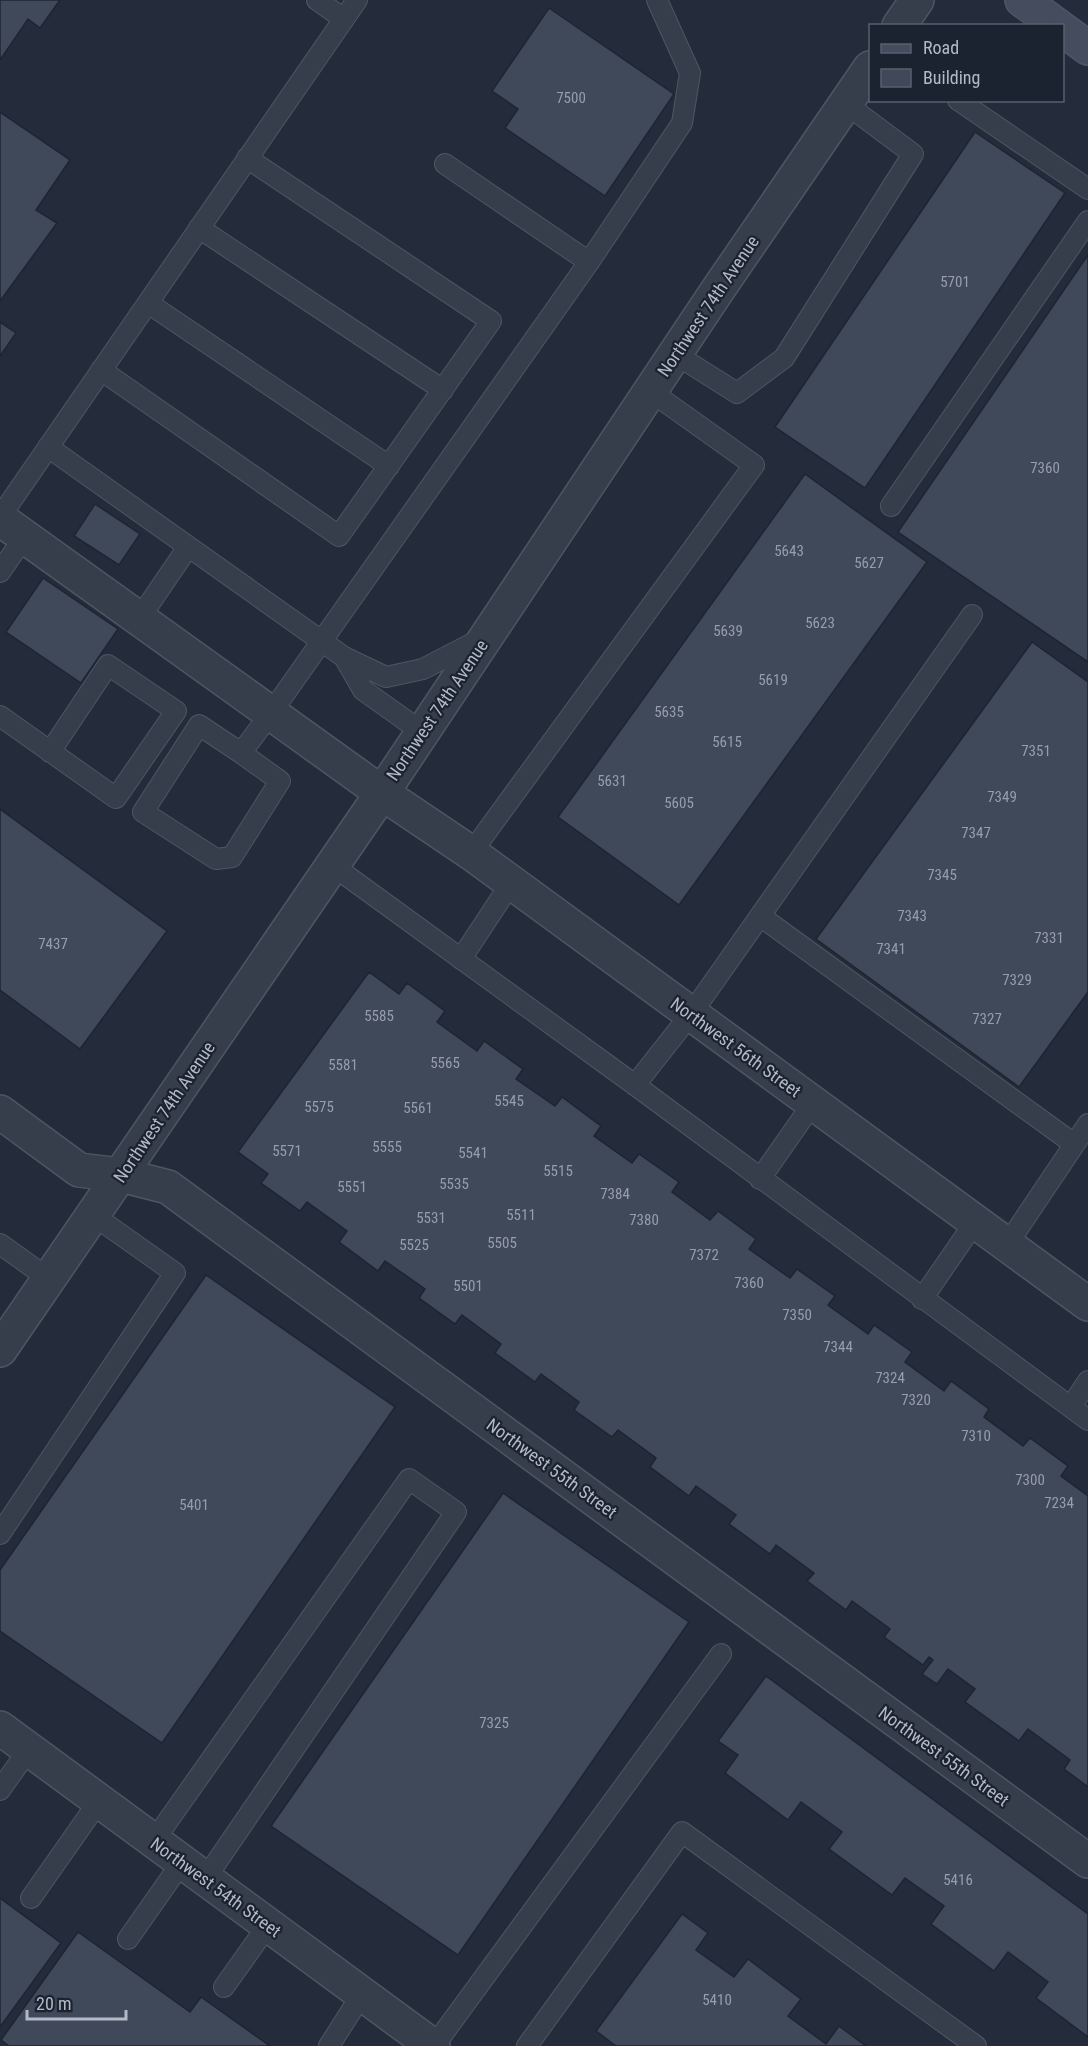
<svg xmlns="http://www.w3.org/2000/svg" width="1088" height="2046" font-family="'Roboto Condensed',sans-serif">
	<rect width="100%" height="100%" fill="#242b3a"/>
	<!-- building -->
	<g fill="#404959" stroke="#1e2532" stroke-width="1.5">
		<polygon points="0,0 60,0 40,28 28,19 0,60"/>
		<polygon points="549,8 674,94 605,196 505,128 518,109 492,91"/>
		<polygon points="0,112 70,160 36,210 57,223 0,301"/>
		<polygon points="975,132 1065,193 865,488 775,427"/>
		<polygon points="1088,255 1088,662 898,532"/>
		<polygon points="0,322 16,333 0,356"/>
		<polygon points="805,474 927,562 679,905 558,817"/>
		<polygon points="95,504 140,534 119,565 74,536"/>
		<polygon points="43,578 118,629 81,683 6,632"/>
		<polygon points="1032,642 1088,682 1088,992 1019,1087 816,939"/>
		<polygon points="0,809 167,931 80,1049 0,990"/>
		<polygon points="369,972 399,994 407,983 445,1011 437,1022 477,1051 484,1041 523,1069 516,1079 555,1106 562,1097 601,1126 594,1136 632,1163 639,1154 679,1182 672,1192 710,1220 718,1211 756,1239 749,1249 790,1278 797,1269 835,1296 828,1305 868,1334 874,1325 912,1352 905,1362 944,1391 951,1381 989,1409 984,1417 1023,1446 1030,1438 1068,1466 1061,1476 1088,1496 1088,1787 1064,1769 1070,1760 1028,1729 1019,1741 965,1702 975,1689 948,1669 937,1684 922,1674 933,1660 929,1657 923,1665 884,1637 890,1629 852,1601 846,1610 807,1581 814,1573 776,1545 770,1554 729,1524 736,1515 696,1486 689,1496 650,1467 656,1458 618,1430 612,1437 574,1410 579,1402 541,1374 535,1382 495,1353 501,1344 462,1315 455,1324 419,1298 425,1289 385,1261 378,1271 339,1242 347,1231 307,1202 300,1211 261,1183 268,1174 238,1152"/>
		<polygon points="206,1275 395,1407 162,1743 0,1631 0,1570"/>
		<polygon points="503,1493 689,1622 458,1955 271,1826"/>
		<polygon points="766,1676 1088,1914 1088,2037 1036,1998 1048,1982 1008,1952 994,1971 931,1924 944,1906 905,1878 892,1895 829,1849 842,1832 801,1802 788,1820 725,1773 738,1755 718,1741"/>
		<polygon points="0,1898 61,1943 0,2027"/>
		<polygon points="682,1914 708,1933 696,1950 734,1977 748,1959 801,1999 788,2016 826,2044 839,2026 866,2046 616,2046 596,2031"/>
		<polygon points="78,1932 190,2012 201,1997 270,2046 9,2046 1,2040"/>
	</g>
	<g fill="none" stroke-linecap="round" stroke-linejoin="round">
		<!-- service casing -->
		<g stroke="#4f5663" stroke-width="22">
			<g id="service">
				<polyline points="317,0 344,19"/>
				<polyline points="958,100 1088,189"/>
				<polyline points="199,228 443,390"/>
				<polyline points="589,262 682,123 690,73 657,0"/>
				<polyline points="148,303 389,466"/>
				<polyline points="675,354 737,393 784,358 913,154 846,104"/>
				<polyline points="101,370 339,536 491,321 247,158"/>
				<polyline points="48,447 344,657 363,690 422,732"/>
				<polyline points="891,506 1088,221"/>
				<polyline points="0,517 357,0"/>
				<polyline points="0,572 25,536"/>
				<polyline points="139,619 188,547"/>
				<polyline points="344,657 386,677 423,669 479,640"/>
				<polyline points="0,716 116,798 176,711 108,665 50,752"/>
				<polyline points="241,753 199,725 143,812 216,859 232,857 280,781 241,753 271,713 589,262 445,164"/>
				<polyline points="471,853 754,465 650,391"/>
				<polyline points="332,865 635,1085 1088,1420"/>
				<polyline points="760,916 1074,1144"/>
				<polyline points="461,959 511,883"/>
				<polyline points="635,1085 691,1014 972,615"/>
				<polyline points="760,1179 813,1103"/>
				<polyline points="0,1244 49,1279"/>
				<polyline points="1007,1245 1088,1124"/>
				<polyline points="922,1299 975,1222"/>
				<polyline points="1071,1407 1088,1381"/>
				<polyline points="0,1534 175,1273 93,1215"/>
				<polyline points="0,1790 29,1749"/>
				<polyline points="153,1842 409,1479 456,1512 205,1879"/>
				<polyline points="31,1898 99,1801"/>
				<polyline points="128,1939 182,1862"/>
				<polyline points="224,1987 268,1925"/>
				<polyline points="329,2046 362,1994"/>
				<polyline points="434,2046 721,1654"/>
				<polyline points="527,2046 682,1832 976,2046"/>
			</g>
		</g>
		<!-- minor casing -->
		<g stroke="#4f5663" stroke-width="36">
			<g id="minor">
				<polyline points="0,519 382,793 471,853 1088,1304"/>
				<polyline points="0,1112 79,1170 121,1175 168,1187 1088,1861"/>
				<polyline points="0,1728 433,2046"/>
			</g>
		</g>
		<!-- tertiary casing -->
		<g stroke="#4f5663" stroke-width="36">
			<g id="tertiary">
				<polyline points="899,26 917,0"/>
				<polyline points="0,1350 382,793 719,288 870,68"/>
			</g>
		</g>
		<!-- secondary casing -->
		<g stroke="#4f5663" stroke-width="36">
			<g id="secondary">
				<polyline points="1022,0 1058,26"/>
				<polyline points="1062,29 1088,48"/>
			</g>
		</g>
		<!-- service -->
		<use href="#service" stroke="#373e4b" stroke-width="20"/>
		<!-- minor -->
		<use href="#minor" stroke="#373e4b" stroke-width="33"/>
		<!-- tertiary -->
		<use href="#tertiary" stroke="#373e4b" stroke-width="33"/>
		<!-- secondary -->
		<use href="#secondary" stroke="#454c5e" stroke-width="33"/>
	</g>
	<g text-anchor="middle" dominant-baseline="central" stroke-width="4.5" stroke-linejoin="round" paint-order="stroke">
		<!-- number labels -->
		<g font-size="15" fill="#969dab">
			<text x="571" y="98">7500</text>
			<text x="955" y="282">5701</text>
			<text x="1045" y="468">7360</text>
			<text x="789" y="551">5643</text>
			<text x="869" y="563">5627</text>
			<text x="820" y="623">5623</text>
			<text x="728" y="631">5639</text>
			<text x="773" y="680">5619</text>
			<text x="669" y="712">5635</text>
			<text x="727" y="742">5615</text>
			<text x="1036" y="751">7351</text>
			<text x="612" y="781">5631</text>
			<text x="1002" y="797">7349</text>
			<text x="679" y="803">5605</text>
			<text x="976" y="833">7347</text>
			<text x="942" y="875">7345</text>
			<text x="912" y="916">7343</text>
			<text x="1049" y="938">7331</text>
			<text x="53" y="944">7437</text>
			<text x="891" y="949">7341</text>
			<text x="1017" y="980">7329</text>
			<text x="379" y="1016">5585</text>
			<text x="987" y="1019">7327</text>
			<text x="445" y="1063">5565</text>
			<text x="343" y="1065">5581</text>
			<text x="509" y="1101">5545</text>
			<text x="319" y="1107">5575</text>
			<text x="418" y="1108">5561</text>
			<text x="387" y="1147">5555</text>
			<text x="287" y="1151">5571</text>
			<text x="473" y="1153">5541</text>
			<text x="558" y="1171">5515</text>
			<text x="454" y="1184">5535</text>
			<text x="352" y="1187">5551</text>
			<text x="615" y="1194">7384</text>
			<text x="521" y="1215">5511</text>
			<text x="431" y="1218">5531</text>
			<text x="644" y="1220">7380</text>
			<text x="502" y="1243">5505</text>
			<text x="414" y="1245">5525</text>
			<text x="704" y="1255">7372</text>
			<text x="749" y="1283">7360</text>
			<text x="468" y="1286">5501</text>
			<text x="797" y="1315">7350</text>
			<text x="838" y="1347">7344</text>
			<text x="890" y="1378">7324</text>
			<text x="916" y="1400">7320</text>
			<text x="976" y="1436">7310</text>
			<text x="1030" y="1480">7300</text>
			<text x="1059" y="1503">7234</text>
			<text x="194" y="1505">5401</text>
			<text x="494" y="1723">7325</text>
			<text x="958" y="1880">5416</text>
			<text x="717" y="2000">5410</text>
		</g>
		<!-- street labels -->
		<g font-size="18" fill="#b3b9c6" stroke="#1c2330">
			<text transform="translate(708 306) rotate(-56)">Northwest 74th Avenue</text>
			<text transform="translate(437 710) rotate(-56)">Northwest 74th Avenue</text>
			<text transform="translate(736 1047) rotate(36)">Northwest 56th Street</text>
			<text transform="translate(164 1112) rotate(-56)">Northwest 74th Avenue</text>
			<text transform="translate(552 1468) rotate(36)">Northwest 55th Street</text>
			<text transform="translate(944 1756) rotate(36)">Northwest 55th Street</text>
			<text transform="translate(216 1887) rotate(36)">Northwest 54th Street</text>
		</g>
	</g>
	<!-- legend -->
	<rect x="869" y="24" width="195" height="78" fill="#1c2330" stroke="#585f6c" stroke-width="1.5"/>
	<rect x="881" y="44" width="30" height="9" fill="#454c5e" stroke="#585f6c" stroke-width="1.5"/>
	<text x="923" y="54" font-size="18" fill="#b3b9c6">Road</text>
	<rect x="881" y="69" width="30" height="18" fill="#404959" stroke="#585f6c" stroke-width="1.5"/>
	<text x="923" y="84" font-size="18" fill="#b3b9c6">Building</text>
	<!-- scale -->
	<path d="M27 2010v9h99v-9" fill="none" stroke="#b3b9c6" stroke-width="3"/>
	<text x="36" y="2010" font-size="18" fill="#b3b9c6" stroke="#1c2330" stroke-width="4.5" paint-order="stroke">20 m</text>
</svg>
